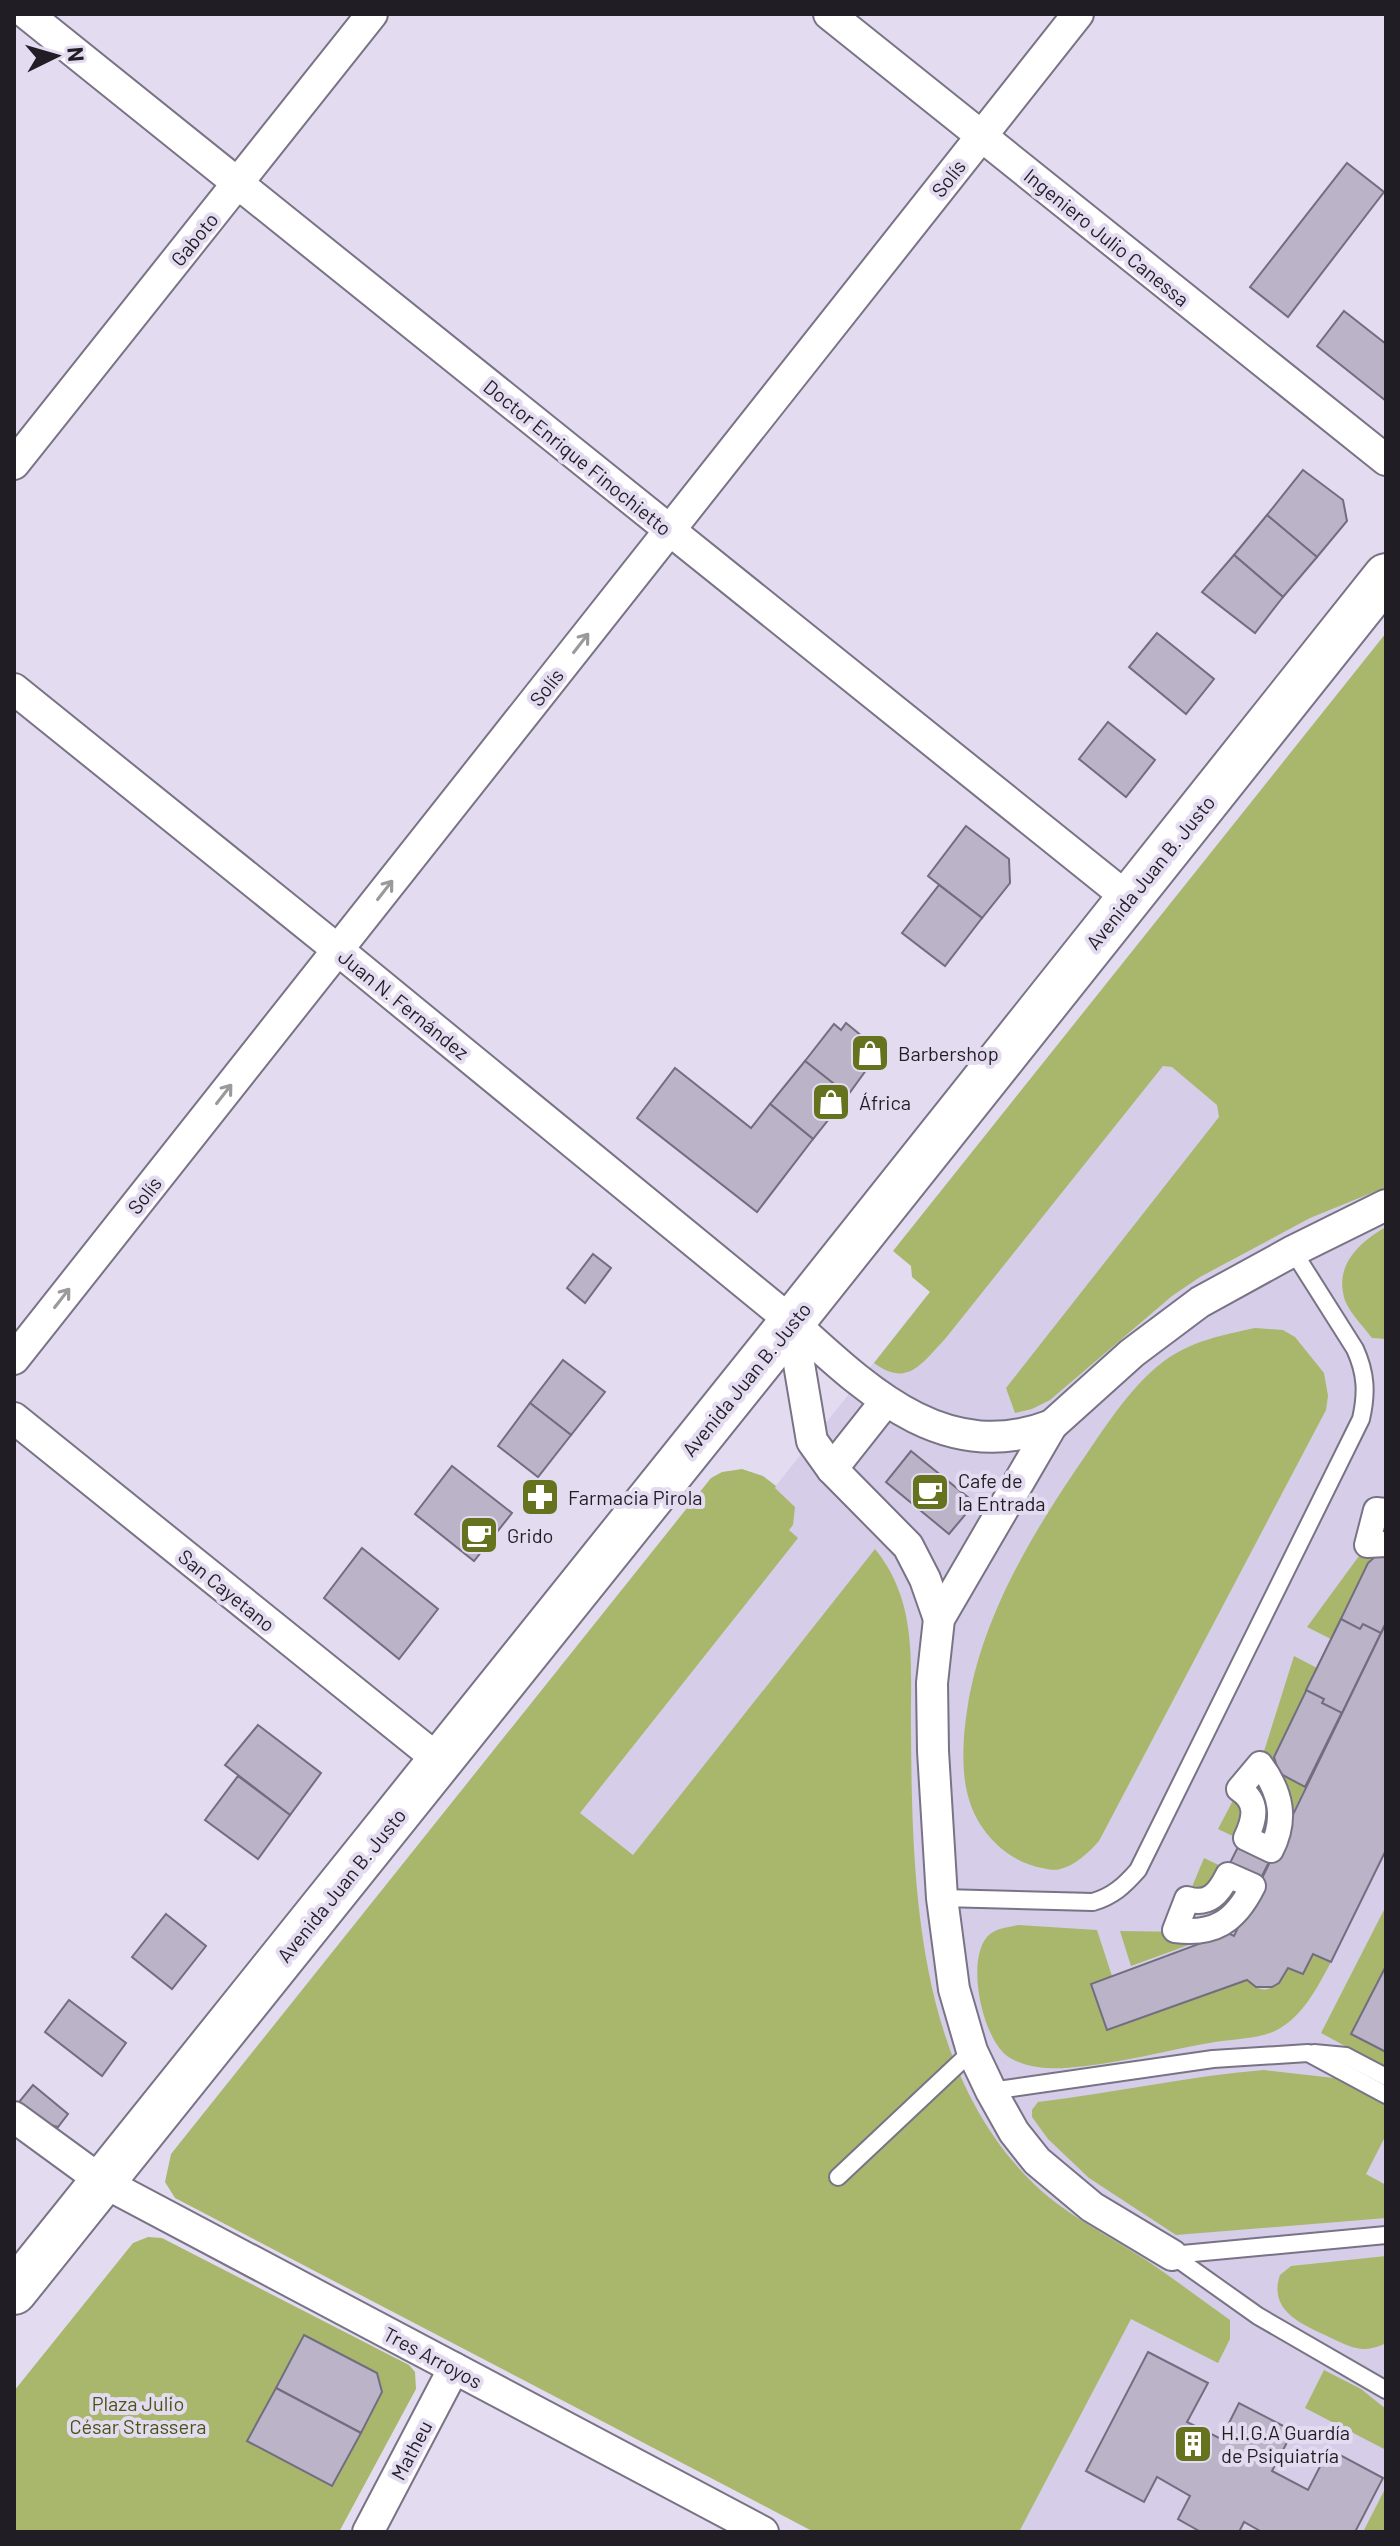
<svg xmlns="http://www.w3.org/2000/svg" width="1400" height="2546" font-family="Barlow,sans-serif">
	<rect width="100%" height="100%" fill="#e3dcf1"/>
	<!-- built -->
	<polygon fill="#d6cde8" points="1386,718 1386,2532 861,2532 240,2160"/>
	<!-- green -->
	<g fill="#a8b76c" fill-rule="evenodd">
		<path d="M1386 633V1187L1310 1218 1200 1277 1172 1296 1050 1400 1032 1409 1015 1413 1006 1388 1219 1117 1217 1105 1172 1067 1163 1066 945 1339C922 1363 908 1388 874 1363L930 1292 912 1277 911 1266 893 1251Z"/>
		<path d="M1386 1227V1339L1372 1338C1363 1326 1347 1310 1344 1297 1335 1264 1361 1241 1386 1227Z"/>
		<path d="M1255 1328 1283 1330 1295 1337 1324 1373 1328 1396 1326 1410 1099 1841C1088 1853 1076 1865 1060 1869 1055 1871 1047 1869 1042 1868 1006 1861 977 1831 968 1796 961 1771 963 1736 967 1711 981 1615 1036 1527 1090 1449 1111 1418 1134 1384 1164 1361 1191 1341 1223 1335 1255 1328Z"/>
		<path d="M742 1469 763 1476 776 1486 775 1488 795 1507 793 1525 789 1530 798 1538 580 1813 633 1855 875 1549C919 1603 910 1665 911 1729 912 1884 916 2070 1035 2185 1068 2216 1109 2236 1146 2260 1174 2279 1202 2300 1230 2320V2339L1218 2363 1131 2319 1019 2532H814L175 2198 165 2182 171 2154 711 1478 722 1472Z"/>
		<polygon points="1367,1545 1376,1556 1368,1563 1331,1639 1307,1627"/>
		<polygon points="1294,1656 1317,1668 1274,1757 1279,1773 1305,1787 1274,1852 1277,1838 1260,1764"/>
		<polygon points="1239,1789 1245,1793 1241,1840 1218,1829"/>
		<polygon points="1204,1858 1227,1869 1228,1875 1187,1899"/>
		<polygon points="1256,1888 1238,1927 1131,1966 1120,1931 1189,1932"/>
		<polygon points="1386,1906 1386,1966 1351,2034 1386,2052 1386,2068 1321,2033"/>
		<path d="M1018 1925 1097 1930 1112 1976 1091 1984 1108 2030 1247 1980C1271 2003 1277 1978 1289 1967 1295 1962 1305 1958 1313 1954L1331 1962C1317 1988 1303 2017 1275 2031 1257 2039 1234 2039 1215 2042 1166 2050 1115 2065 1065 2068 1048 2069 1027 2067 1012 2059 983 2046 963 1956 990 1934 998 1928 1009 1927 1018 1925Z"/>
		<path d="M1264 2070 1334 2078 1386 2105V2135L1366 2174 1386 2185V2218L1176 2235 1089 2178 1048 2139 1032 2117V2110L1038 2102C1114 2093 1188 2076 1264 2070Z"/>
		<path d="M148 2237 162 2238 409 2365 415 2372 416 2389 339 2532H14V2391L133 2243ZM304 2336 377 2373 382 2392 332 2486 248 2440Z"/>
		<path d="M1386 2256V2343C1378 2347 1371 2349 1362 2349 1350 2348 1338 2341 1327 2336 1301 2324 1268 2310 1280 2275L1291 2266Z"/>
		<polygon points="1324,2370 1361,2389 1386,2409 1386,2450 1305,2408"/>
		<polygon points="1386,2487 1386,2532 1363,2532"/>
	</g>
	<!-- building -->
	<g fill="#bbb4c8" stroke="#746d7f" stroke-width="2">
		<polygon points="1347,163 1384,192 1288,317 1250,287"/>
		<polygon points="1344,311 1386,344 1386,401 1317,346"/>
		<polygon points="1303,470 1343,500 1347,521 1317,557 1267,515"/>
		<polygon points="1267,515 1317,557 1283,597 1234,555"/>
		<polygon points="1234,555 1283,597 1255,633 1202,592"/>
		<polygon points="1157,633 1214,679 1186,714 1129,667"/>
		<polygon points="1108,722 1155,760 1126,797 1079,759"/>
		<polygon points="966,826 1009,859 1010,883 982,918 928,876"/>
		<polygon points="939,885 982,918 945,966 902,933"/>
		<polygon points="846,1023 880,1051 848,1095 805,1061 834,1024 841,1030"/>
		<polygon points="805,1061 848,1095 813,1139 770,1104"/>
		<polygon points="675,1068 751,1128 770,1104 813,1139 757,1212 637,1118"/>
		<polygon points="593,1254 611,1268 585,1303 567,1288"/>
		<polygon points="563,1360 605,1392 571,1435 530,1403"/>
		<polygon points="530,1403 571,1435 538,1477 498,1446"/>
		<polygon points="911,1451 975,1503 949,1534 886,1482"/>
		<polygon points="452,1466 512,1513 474,1561 415,1514"/>
		<polygon points="362,1548 438,1609 399,1659 324,1598"/>
		<polygon points="1377,1555 1386,1555 1386,1623 1305,1787 1279,1773 1274,1757 1368,1563"/>
		<polygon points="1341,1619 1360,1629 1363,1624 1381,1633 1342,1713 1322,1703 1324,1699 1306,1690"/>
		<polygon points="1386,1623 1386,1850 1331,1962 1313,1954 1303,1974 1288,1968 1279,1983 1272,1987 1256,1987 1247,1980 1107,2030 1091,1984 1228,1933 1234,1936"/>
		<polygon points="258,1725 321,1773 290,1815 225,1765"/>
		<polygon points="238,1776 290,1815 258,1859 205,1820"/>
		<polygon points="1243,1837 1274,1852 1256,1888 1225,1873"/>
		<polygon points="166,1914 206,1946 172,1989 132,1957"/>
		<polygon points="1386,1966 1386,2052 1351,2034"/>
		<polygon points="69,2000 126,2043 102,2076 45,2032"/>
		<polygon points="33,2085 68,2114 58,2127 47,2124 19,2102"/>
		<polygon points="304,2335 377,2373 382,2392 361,2433 276,2388"/>
		<polygon points="1148,2352 1208,2383 1187,2422 1221,2439 1239,2403 1293,2431 1272,2471 1308,2490 1329,2449 1383,2478 1355,2532 1262,2532 1244,2522 1239,2532 1201,2532 1178,2519 1190,2496 1157,2477 1144,2502 1086,2471"/>
		<polygon points="276,2388 361,2433 332,2486 247,2441"/>
	</g>
	<g fill="none" stroke-linecap="round" stroke-linejoin="round">
		<!-- service casing -->
		<g stroke="#797385" stroke-width="20">
			<g id="service">
				<path d="M942 1898 1093 1902C1113 1896 1124 1886 1138 1870L1361 1419C1367 1393 1366 1373 1355 1349L1293 1251"/>
				<polyline points="1314,2053 1346,2056 1386,2077"/>
				<polyline points="991,2091 1213,2059 1308,2053 1386,2095"/>
				<polyline points="838,2177 972,2051"/>
				<polyline points="1172,2255 1258,2316 1386,2390"/>
				<polyline points="1172,2255 1386,2235"/>
			</g>
		</g>
		<!-- pedestrian casing -->
		<g stroke="#797385" stroke-width="28">
			<g id="pedestrian">
				<polyline points="1386,1511 1376,1510 1367,1545 1386,1544"/>
				<path d="M1260 1764C1281 1792 1287 1819 1271 1850L1246 1838C1255 1819 1259 1802 1239 1789Z"/>
				<path d="M1228 1875 1253 1886C1235 1922 1214 1935 1175 1930L1187 1899C1209 1906 1219 1893 1228 1875Z"/>
			</g>
		</g>
		<!-- minor casing -->
		<g stroke="#797385" stroke-width="34">
			<g id="minor">
				<polyline points="27,14 1129,899"/>
				<polyline points="829,14 1386,460"/>
				<polyline points="14,464 372,14"/>
				<path d="M14 689 338 950 792 1322C866 1389 944 1467 1052 1425"/>
				<polyline points="792,1322 812,1441 832,1469 908,1546 925,1579 939,1619"/>
				<polyline points="14,1359 1078,14"/>
				<polyline points="14,1418 440,1761"/>
				<polyline points="832,1469 885,1402"/>
				<polyline points="14,2117 103,2182 763,2532"/>
				<polyline points="1172,2255 1092,2207 1037,2161 1014,2132 991,2091 972,2051 954,1989 942,1898 933,1751 932,1683 939,1619 1052,1425 1132,1353 1200,1302 1293,1251 1386,1205"/>
				<polyline points="368,2532 454,2368"/>
			</g>
		</g>
		<!-- secondary casing -->
		<g stroke="#797385" stroke-width="48">
			<polyline id="secondary" points="14,2292 792,1322 1386,576"/>
		</g>
		<!-- service -->
		<use href="#service" stroke="#fff" stroke-width="16"/>
		<!-- pedestrian -->
		<use href="#pedestrian" stroke="#fff" stroke-width="24"/>
		<!-- minor -->
		<use href="#minor" stroke="#fff" stroke-width="30"/>
		<!-- secondary -->
		<use href="#secondary" stroke="#fff" stroke-width="44"/>
	</g>
	<!-- one-way arrows -->
	<defs><path id="oneway-shaft" d="M-6 0H5M1.5-3L5.5 0L1.5 3" fill="none" stroke-width="1.6" stroke-linecap="round" stroke-linejoin="round" transform="scale(2)"/></defs>
	<g stroke="#9b999c">
		<use href="#oneway-shaft" transform="translate(581 643) rotate(-52)"/>
		<use href="#oneway-shaft" transform="translate(385 890) rotate(-52)"/>
		<use href="#oneway-shaft" transform="translate(224 1094) rotate(-52)"/>
		<use href="#oneway-shaft" transform="translate(62 1298) rotate(-52)"/>
	</g>
	<!-- icons -->
	<defs>
		<g id="shop-square" transform="scale(2)"><rect x="-9" y="-9" width="18" height="18" rx="4" fill="#66731e" stroke="#e3dcf1"/><path d="M-5-2.5h2.3a2.7 3.5 0 0 1 5.4 0H5L5.5 6h-11ZM-1.5-2.5h3a1.5 2.3 0 0 0-3 0Z" fill="#fff"/></g>
		<g id="cafe-square" transform="scale(2)"><rect x="-9" y="-9" width="18" height="18" rx="4" fill="#66731e" stroke="#e3dcf1"/><path d="M-5.5-4.5H6V0H3Q3 3.5 0 3.5H-2.5Q-5.5 3.5-5.5 0ZM3-3.2v2h1.7v-2ZM-6 4.5H4V6H-6Z" fill="#fff"/></g>
		<g id="pharmacy-square" transform="scale(2)"><rect x="-9" y="-9" width="18" height="18" rx="4" fill="#66731e" stroke="#e3dcf1"/><path d="M-2-6h4v4h4v4h-4v4h-4v-4h-4v-4h4Z" fill="#fff"/></g>
		<g id="building-square" transform="scale(2)"><rect x="-9" y="-9" width="18" height="18" rx="4" fill="#66731e" stroke="#e3dcf1"/><path d="M-4-6H4V6H1V3H-1V6H-4ZM-2.5-4.3h1.7v1.8h-1.7ZM.8-4.3h1.7v1.8H.8ZM-2.5-1h1.7V.8h-1.7ZM.8-1h1.7V.8H.8Z" fill="#fff"/></g>
	</defs>
	<g fill-rule="evenodd">
		<use href="#shop-square" x="870" y="1053"/>
		<use href="#shop-square" x="831" y="1102"/>
		<use href="#cafe-square" x="930" y="1492"/>
		<use href="#pharmacy-square" x="540" y="1497"/>
		<use href="#cafe-square" x="479" y="1535"/>
		<use href="#building-square" x="1193" y="2444"/>
	</g>
	<g text-anchor="middle" dominant-baseline="central" stroke-width="8" stroke-linejoin="round" paint-order="stroke">
		<!-- street labels -->
		<g font-size="20" fill="#201d24" stroke="#e3dcf1">
			<text transform="translate(948 178) rotate(-52)">Solís</text>
			<text transform="translate(1107 237) rotate(39)">Ingeniero Julio Canessa</text>
			<text transform="translate(194 239) rotate(-51)">Gaboto</text>
			<text transform="translate(578 457) rotate(39)">Doctor Enrique Finochietto</text>
			<text transform="translate(546 687) rotate(-52)">Solís</text>
			<text transform="translate(1150 872) rotate(-51)">Avenida Juan B. Justo</text>
			<text transform="translate(404 1004) rotate(39)">Juan N. Fernández</text>
			<text transform="translate(144 1195) rotate(-52)">Solís</text>
			<text transform="translate(746 1379) rotate(-51)">Avenida Juan B. Justo</text>
			<text transform="translate(227 1590) rotate(39)">San Cayetano</text>
			<text transform="translate(341 1885) rotate(-51)">Avenida Juan B. Justo</text>
			<text transform="translate(433 2357) rotate(28)">Tres Arroyos</text>
			<text transform="translate(411 2450) rotate(-62)">Matheu</text>
		</g>
		<!-- poi labels -->
		<g font-size="20" fill="#201d24" stroke="#e3dcf1" text-anchor="start">
			<text x="898" y="1053">Barbershop</text>
			<text x="859" y="1102">África</text>
			<text x="958" y="1480">Cafe de<tspan x="958" dy="23">la Entrada</tspan></text>
			<text x="568" y="1497">Farmacia Pirola</text>
			<text x="507" y="1535">Grido</text>
			<text x="1221" y="2432">H.I.G.A Guardía<tspan x="1221" dy="23">de Psiquiatría</tspan></text>
		</g>
		<!-- park labels -->
		<g font-size="20" fill="#4a5413" stroke="#e3dcf1">
			<text x="138" y="2403">Plaza Julio<tspan x="138" dy="23">César Strassera</tspan></text>
		</g>
	</g>
	<!-- border -->
	<rect width="1400" height="2546" fill="none" stroke="#201d24" stroke-width="32"/>
	<!-- north arrow -->
	<g transform="translate(56 56) rotate(85)" stroke="#e3dcf1" stroke-width="6" paint-order="stroke">
	<path d="M0-6L14 30L0 20L-14 30Z" fill="#201d24"/>
	<text y="-12" font-size="22" font-weight="bold" text-anchor="middle" fill="#201d24">N</text>
	</g>
</svg>
